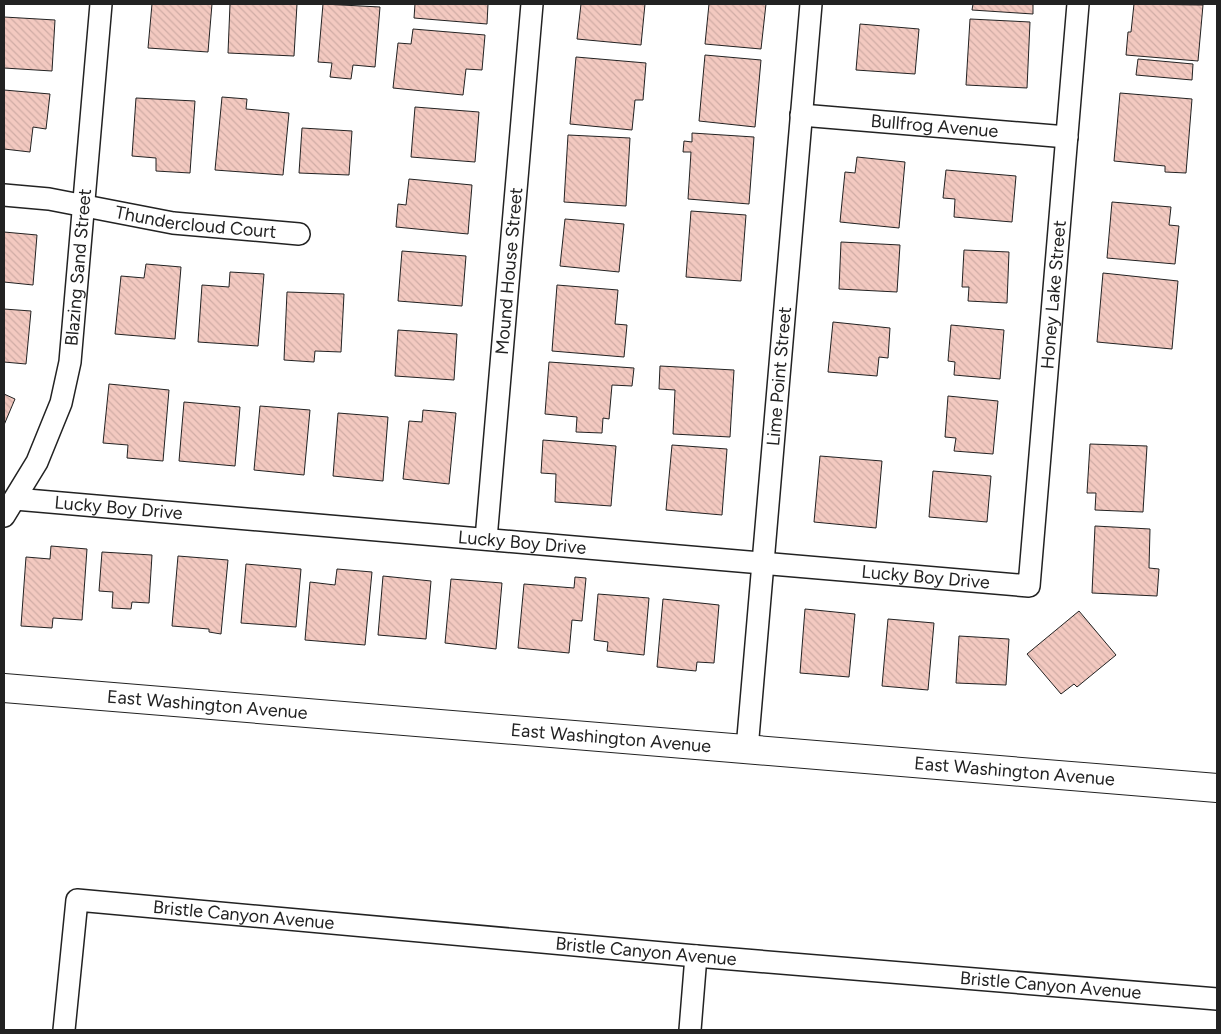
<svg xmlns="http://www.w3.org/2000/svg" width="1221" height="1034" font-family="Figtree,sans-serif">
	<defs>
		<pattern id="building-back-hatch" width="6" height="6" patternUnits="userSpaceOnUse" patternTransform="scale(1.25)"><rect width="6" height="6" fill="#f3c9c0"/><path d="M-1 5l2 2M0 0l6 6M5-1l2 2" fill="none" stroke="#d0aca5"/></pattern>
	</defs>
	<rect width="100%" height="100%" fill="#fff"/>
	<!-- building -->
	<g fill="url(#building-back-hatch)" stroke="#222">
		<polygon points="152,4 212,4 208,52 148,48"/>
		<polygon points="230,4 297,4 294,56 228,53"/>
		<polygon points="323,4 380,7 375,67 353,65 351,79 330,77 332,63 318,62"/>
		<polygon points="415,4 488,4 487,24 414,18"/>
		<polygon points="581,4 645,4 641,45 577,39"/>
		<polygon points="709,4 766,4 761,49 705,44"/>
		<polygon points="973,4 1033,4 1033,14 972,10"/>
		<polygon points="1134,4 1203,5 1198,61 1126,55 1128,32 1131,32"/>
		<polygon points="4,17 55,20 52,71 4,68"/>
		<polygon points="970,19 1030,22 1027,88 966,85"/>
		<polygon points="860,24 919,29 915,74 856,70"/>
		<polygon points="413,29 485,35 482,70 466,69 463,95 393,88 398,43 411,44"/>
		<polygon points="705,55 761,60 755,127 699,121"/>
		<polygon points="576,57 646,63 643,100 635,100 632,130 570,124"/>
		<polygon points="1138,59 1193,64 1192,80 1136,75"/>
		<polygon points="4,90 50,94 46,129 33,127 30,152 4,149"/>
		<polygon points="1120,93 1192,99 1186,173 1165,172 1165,166 1114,161"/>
		<polygon points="222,97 247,99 246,109 289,113 283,175 215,170"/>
		<polygon points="136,98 195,101 190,173 156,171 156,158 132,156"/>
		<polygon points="415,107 479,112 475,162 411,157"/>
		<polygon points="302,128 352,131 349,175 299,173"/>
		<polygon points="692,133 754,137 749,204 688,199 691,152 683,152 684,141 692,142"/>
		<polygon points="568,135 630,138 626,206 564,202"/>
		<polygon points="857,157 905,162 899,228 840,222 845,172 855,173"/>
		<polygon points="946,170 1016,176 1012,222 954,217 955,199 943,198"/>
		<polygon points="409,179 472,185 468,234 396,227 398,204 406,205"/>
		<polygon points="1112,202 1171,207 1169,225 1179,226 1175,264 1107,258"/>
		<polygon points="691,211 746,215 741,281 686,277"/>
		<polygon points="565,219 624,224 619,272 560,266"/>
		<polygon points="4,232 37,235 33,285 4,282"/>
		<polygon points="841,242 900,245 897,292 839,289"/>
		<polygon points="964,250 1009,252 1007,303 968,301 969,287 962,287"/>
		<polygon points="402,251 466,256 462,306 398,301"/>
		<polygon points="146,264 181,267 175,339 115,334 121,276 144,278"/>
		<polygon points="230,272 264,274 258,346 198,342 202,285 229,287"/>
		<polygon points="1103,273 1178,281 1172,349 1097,342"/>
		<polygon points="557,285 618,290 615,324 627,325 624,357 552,351"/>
		<polygon points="287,292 344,294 341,352 315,351 314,362 284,360"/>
		<polygon points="4,309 31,311 26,364 4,362"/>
		<polygon points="833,322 890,328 888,358 879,357 877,376 828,372"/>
		<polygon points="951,325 1004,330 1000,379 954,375 955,362 948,361"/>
		<polygon points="398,330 457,334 454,380 395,376"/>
		<polygon points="549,362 634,368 632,386 612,385 609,419 603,418 602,433 576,432 577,417 545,414"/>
		<polygon points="660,366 734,370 730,437 673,434 675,390 659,389"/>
		<polygon points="109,384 169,390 163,461 127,458 128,445 103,443"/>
		<polygon points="4,394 15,399 4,425"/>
		<polygon points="948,396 998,401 993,454 954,451 956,438 945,437"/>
		<polygon points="184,402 240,407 235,466 179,461"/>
		<polygon points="260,406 310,410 304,475 254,470"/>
		<polygon points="423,410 456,413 449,484 403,479 409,421 422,422"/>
		<polygon points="338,413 388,417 383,481 333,476"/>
		<polygon points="543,440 616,446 611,506 555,502 556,474 541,473"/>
		<polygon points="1090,444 1147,446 1143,512 1095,510 1096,493 1087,493"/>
		<polygon points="672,445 727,449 722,515 666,510"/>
		<polygon points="820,456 882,461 876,528 814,522"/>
		<polygon points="933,471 991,476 987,522 929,517"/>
		<polygon points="1095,526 1150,529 1149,568 1159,569 1157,596 1092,593"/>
		<polygon points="51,546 87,549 82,620 53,618 52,628 21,626 26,557 50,559"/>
		<polygon points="102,552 152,555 149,603 132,602 131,609 112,608 113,592 99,591"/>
		<polygon points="178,556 228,560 221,634 209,632 209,629 172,626"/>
		<polygon points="246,564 301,569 296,627 241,623"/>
		<polygon points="337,569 372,572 365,645 305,640 310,582 335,585"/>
		<polygon points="383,576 431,581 426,639 378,635"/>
		<polygon points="575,577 586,578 582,621 572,620 569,653 518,648 524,584 574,588"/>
		<polygon points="451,579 502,583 496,649 445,643"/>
		<polygon points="598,594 649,598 644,655 607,651 608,642 594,640"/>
		<polygon points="663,599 719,605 714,663 697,662 696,671 657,667"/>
		<polygon points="805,609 855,614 849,677 800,673"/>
		<polygon points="1079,611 1116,655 1077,687 1074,684 1061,694 1027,654"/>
		<polygon points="888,619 934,623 928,690 882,686"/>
		<polygon points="959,636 1009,639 1006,685 956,683"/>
	</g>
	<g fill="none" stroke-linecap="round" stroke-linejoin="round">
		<!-- street casing -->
		<g stroke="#222" stroke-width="24">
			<g id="street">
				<path id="s1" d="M801 115 1067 137"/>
				<path id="s2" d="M4 195 49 199 173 223 299 234"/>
				<path id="s3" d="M15 499 1029 586 1078 4"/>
				<path id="s4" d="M4 516 37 462 61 403 70 362 101 4"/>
				<path id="s5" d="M486 539 532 4"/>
				<path id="s6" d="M747 749 811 4"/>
				<path id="s7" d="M64 1030 77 900 696 956 1217 999"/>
				<polyline points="690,1030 696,956"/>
			</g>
		</g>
		<!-- secondary casing -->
		<g stroke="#222" stroke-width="30">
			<g id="secondary">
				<path id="s8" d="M4 688 1217 788"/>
			</g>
		</g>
		<!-- street -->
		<use href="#street" stroke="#fff" stroke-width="21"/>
		<!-- secondary -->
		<use href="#secondary" stroke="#fff" stroke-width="28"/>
	</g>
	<g text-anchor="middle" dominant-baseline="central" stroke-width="4" stroke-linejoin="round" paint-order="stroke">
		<!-- street labels -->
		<g font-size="18" fill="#222" stroke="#fff">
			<text stroke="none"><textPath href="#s1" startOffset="134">Bullfrog Avenue</textPath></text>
			<text stroke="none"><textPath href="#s2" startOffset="194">Thundercloud Court</textPath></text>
			<text stroke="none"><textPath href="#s4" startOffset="264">Blazing Sand Street</textPath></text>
			<text stroke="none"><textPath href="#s5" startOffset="269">Mound House Street</textPath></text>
			<text stroke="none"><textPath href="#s3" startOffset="1310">Honey Lake Street</textPath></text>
			<text stroke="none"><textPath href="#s6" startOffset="374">Lime Point Street</textPath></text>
			<text stroke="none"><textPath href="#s3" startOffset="104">Lucky Boy Drive</textPath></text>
			<text stroke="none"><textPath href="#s3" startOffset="509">Lucky Boy Drive</textPath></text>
			<text stroke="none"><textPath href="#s3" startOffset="914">Lucky Boy Drive</textPath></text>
			<text stroke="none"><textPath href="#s8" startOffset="204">East Washington Avenue</textPath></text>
			<text stroke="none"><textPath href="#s8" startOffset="609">East Washington Avenue</textPath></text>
			<text stroke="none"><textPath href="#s8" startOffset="1014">East Washington Avenue</textPath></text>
			<text stroke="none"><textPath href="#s7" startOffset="298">Bristle Canyon Avenue</textPath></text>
			<text stroke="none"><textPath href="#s7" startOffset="702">Bristle Canyon Avenue</textPath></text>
			<text stroke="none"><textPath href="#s7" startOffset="1108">Bristle Canyon Avenue</textPath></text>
		</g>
	</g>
	<!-- border -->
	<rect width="1221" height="1034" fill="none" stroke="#222222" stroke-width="10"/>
</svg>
